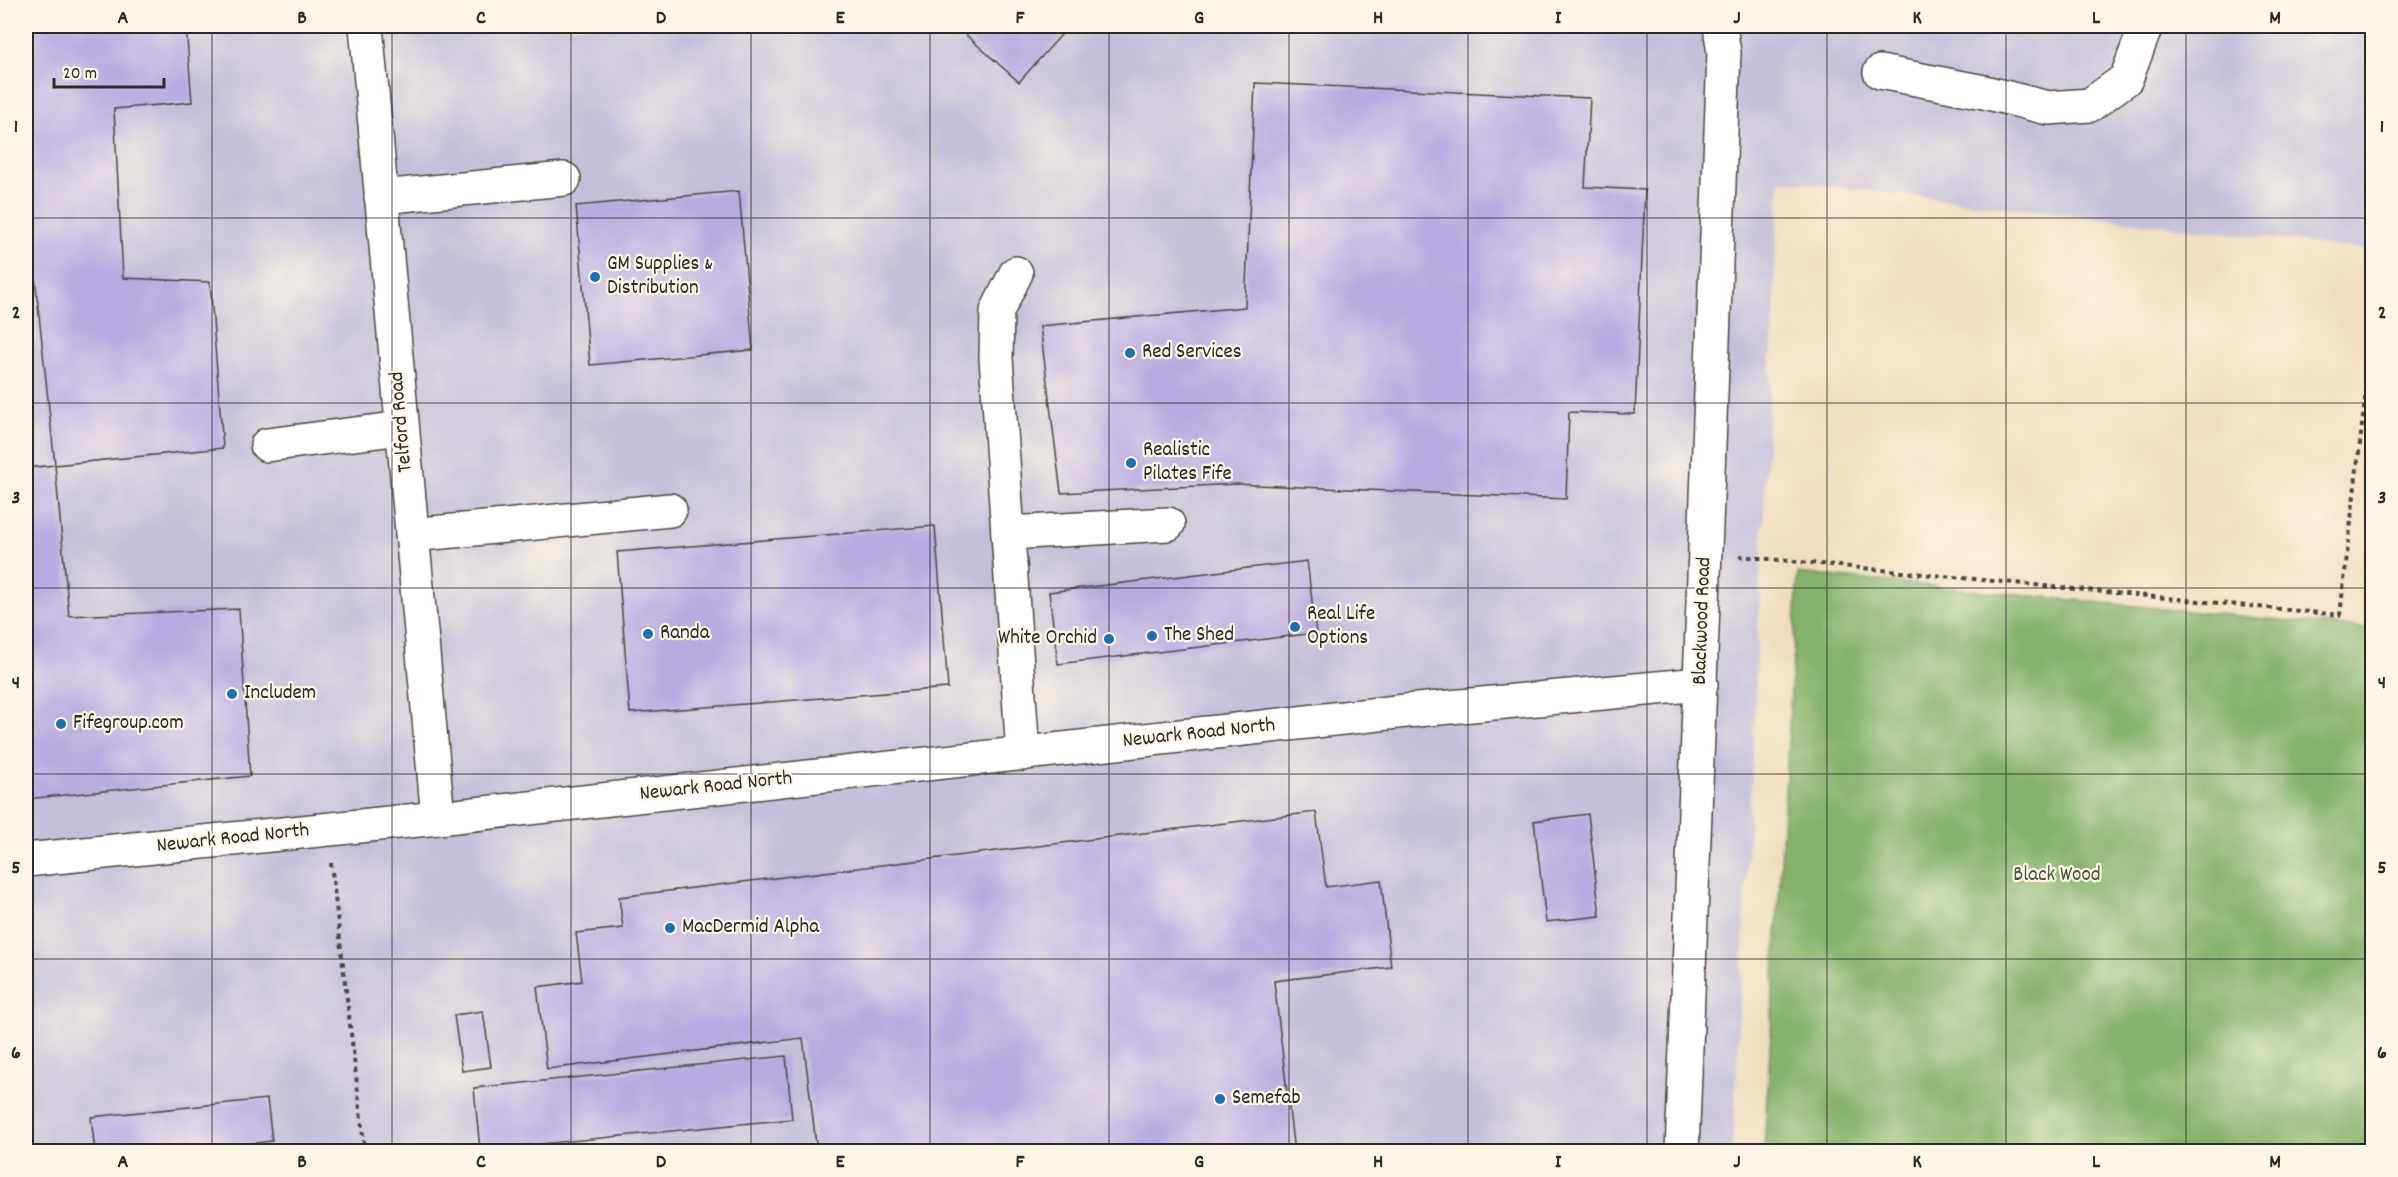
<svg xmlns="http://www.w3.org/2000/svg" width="2398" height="1177" font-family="Dekko,sans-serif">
	<rect width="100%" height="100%" fill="#fcf5e5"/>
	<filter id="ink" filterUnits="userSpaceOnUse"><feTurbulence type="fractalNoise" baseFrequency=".0167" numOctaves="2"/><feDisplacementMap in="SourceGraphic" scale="12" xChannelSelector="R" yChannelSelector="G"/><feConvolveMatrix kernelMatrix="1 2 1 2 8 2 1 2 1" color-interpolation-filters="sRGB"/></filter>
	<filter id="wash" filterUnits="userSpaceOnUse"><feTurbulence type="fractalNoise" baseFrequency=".008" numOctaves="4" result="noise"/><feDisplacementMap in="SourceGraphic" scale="24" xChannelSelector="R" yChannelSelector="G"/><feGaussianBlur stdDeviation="1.35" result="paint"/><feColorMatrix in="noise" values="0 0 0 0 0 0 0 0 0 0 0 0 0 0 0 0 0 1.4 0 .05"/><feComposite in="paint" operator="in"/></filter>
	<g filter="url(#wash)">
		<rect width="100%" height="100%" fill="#f0dfbf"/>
		<!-- industrial -->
		<polygon fill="#c5c0da" points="26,26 2372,26 2372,229 2370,250 1780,180 1733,1151 26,1151"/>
		<!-- forest -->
		<g fill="#86b36c" stroke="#586f4c" stroke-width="1.5">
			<polygon points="26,347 37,451 26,452"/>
			<polygon points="1798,573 2372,629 2372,1151 1764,1151"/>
		</g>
		<g id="blocks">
			<!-- building -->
			<g fill="#b8abe2">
				<polygon points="26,26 186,26 192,102 114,109 123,278 210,282 223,448 55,465 69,616 239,609 250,776 26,799 26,468 55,465 26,193"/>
				<polygon points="956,26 1069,26 1019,82"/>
				<polygon points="1255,83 1590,98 1585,187 1645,190 1635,414 1569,412 1566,499 1237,484 1061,493 1040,326 1245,307"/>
				<polygon points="739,191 753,350 590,365 576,206"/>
				<polygon points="935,526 948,688 630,713 617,552"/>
				<polygon points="1307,561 1316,633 1058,664 1049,592"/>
				<polygon points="1316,812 1326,887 1381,880 1391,967 1274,981 1294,1152 817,1152 803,1038 547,1069 537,987 582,981 576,933 623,928 619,897"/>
				<polygon points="1588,814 1600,916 1546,922 1534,821"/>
				<polygon points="483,1011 491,1067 462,1071 454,1015"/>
				<polygon points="786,1056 792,1119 480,1150 474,1088"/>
				<polygon points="267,1099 272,1141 177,1152 95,1152 91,1117"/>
			</g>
		</g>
	</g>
	<g filter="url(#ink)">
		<use href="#blocks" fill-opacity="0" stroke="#494641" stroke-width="1.5"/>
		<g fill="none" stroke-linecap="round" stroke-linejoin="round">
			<!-- minor casing -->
			<g stroke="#494641" stroke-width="36">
				<g id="minor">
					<polyline points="366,26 438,818"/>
					<polyline points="1880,72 1984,92 2048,108 2090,105 2126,79 2146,26"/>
					<polyline points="381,197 564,179"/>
					<polyline points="1016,273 997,311 996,358 1023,754"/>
					<polyline points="267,445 402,428"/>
					<polyline points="1008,533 1168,524"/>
					<polyline points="412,535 670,510"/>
					<polyline points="26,860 438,818 1406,711 1701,684"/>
					<polyline points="1682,1152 1724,53 1720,26"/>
				</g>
			</g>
			<!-- path -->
			<g stroke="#494641" stroke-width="4" stroke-dasharray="4.5 4.5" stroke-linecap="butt">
				<polyline points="1739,556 2340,615 2372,340"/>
				<polyline points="331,863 365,1152"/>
			</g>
			<!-- minor -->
			<use href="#minor" stroke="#fff" stroke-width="33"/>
		</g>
	</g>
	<!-- grid -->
	<path fill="none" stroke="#2b2b2b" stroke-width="1.5" stroke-opacity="0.55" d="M212 26V1152M392 26V1152M571 26V1152M751 26V1152M930 26V1152M1109 26V1152M1289 26V1152M1468 26V1152M1647 26V1152M1827 26V1152M2006 26V1152M2186 26V1152M26 218H2372M26 403H2372M26 588H2372M26 774H2372M26 959H2372"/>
	<!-- markers -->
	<g fill="#1f6fb2" stroke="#fcf5e5" stroke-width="2">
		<circle cx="595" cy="277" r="6"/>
		<circle cx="1130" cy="353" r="6"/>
		<circle cx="1131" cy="463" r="6"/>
		<circle cx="1295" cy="627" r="6"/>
		<circle cx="648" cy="634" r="6"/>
		<circle cx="1152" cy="636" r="6"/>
		<circle cx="1109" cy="639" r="6"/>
		<circle cx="232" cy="694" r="6"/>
		<circle cx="61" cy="724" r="6"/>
		<circle cx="670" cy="928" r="6"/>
		<circle cx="1220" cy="1099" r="6"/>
	</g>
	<g text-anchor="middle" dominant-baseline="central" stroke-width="4.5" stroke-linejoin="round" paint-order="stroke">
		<!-- poi labels -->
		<g font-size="21" fill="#2b2b2b" stroke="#fcf5e5" text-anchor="start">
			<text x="607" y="265">GM Supplies &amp;<tspan x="607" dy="24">Distribution</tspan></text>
			<text x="1142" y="353">Red Services</text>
			<text x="1143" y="451">Realistic<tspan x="1143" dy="24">Pilates Fife</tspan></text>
			<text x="1307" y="615">Real Life<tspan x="1307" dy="24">Options</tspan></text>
			<text x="660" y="634">Randa</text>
			<text x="1164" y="636">The Shed</text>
			<text x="1097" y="639" text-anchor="end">White Orchid</text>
			<text x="244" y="694">Includem</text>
			<text x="73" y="724">Fifegroup.com</text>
			<text x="682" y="928">MacDermid Alpha</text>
			<text x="1232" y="1099">Semefab</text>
		</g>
		<!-- street labels -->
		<g font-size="21" fill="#2b2b2b" stroke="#fcf5e5">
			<text transform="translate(402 422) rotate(-95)">Telford Road</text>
			<text transform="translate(1703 621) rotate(-88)">Blackwood Road</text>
			<text transform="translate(1199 734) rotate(-6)">Newark Road North</text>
			<text transform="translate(716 787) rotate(-6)">Newark Road North</text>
			<text transform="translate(233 839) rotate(-6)">Newark Road North</text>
		</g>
		<!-- park labels -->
		<g font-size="21" fill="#4a543f" stroke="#fcf5e5">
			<text x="2057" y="876">Black Wood</text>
		</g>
	</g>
	<!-- margin -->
	<rect width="2398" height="1177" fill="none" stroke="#fcf5e5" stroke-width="66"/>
	<!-- scale -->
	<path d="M54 78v9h110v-9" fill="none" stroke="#2b2b2b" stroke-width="3"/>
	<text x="63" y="78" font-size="18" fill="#2b2b2b" stroke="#fcf5e5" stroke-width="4.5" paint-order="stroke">20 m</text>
	<rect x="33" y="33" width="2332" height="1111" fill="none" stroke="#2b2b2b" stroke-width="2"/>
	<g font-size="20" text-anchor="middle" font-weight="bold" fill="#2b2b2b">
		<text x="123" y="23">A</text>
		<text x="302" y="23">B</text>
		<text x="481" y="23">C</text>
		<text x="661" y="23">D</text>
		<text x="840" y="23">E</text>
		<text x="1020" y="23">F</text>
		<text x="1199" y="23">G</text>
		<text x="1378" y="23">H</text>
		<text x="1558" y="23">I</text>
		<text x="1737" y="23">J</text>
		<text x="1917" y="23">K</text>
		<text x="2096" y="23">L</text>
		<text x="2275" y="23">M</text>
		<text x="16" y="132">1</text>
		<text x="2382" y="132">1</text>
		<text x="16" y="318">2</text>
		<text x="2382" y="318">2</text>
		<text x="16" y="503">3</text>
		<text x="2382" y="503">3</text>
		<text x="16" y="688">4</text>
		<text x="2382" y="688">4</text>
		<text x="16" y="873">5</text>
		<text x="2382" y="873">5</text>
		<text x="16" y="1058">6</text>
		<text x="2382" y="1058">6</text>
		<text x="123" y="1167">A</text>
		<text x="302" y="1167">B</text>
		<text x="481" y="1167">C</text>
		<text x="661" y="1167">D</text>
		<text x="840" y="1167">E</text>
		<text x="1020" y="1167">F</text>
		<text x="1199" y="1167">G</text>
		<text x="1378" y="1167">H</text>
		<text x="1558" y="1167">I</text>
		<text x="1737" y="1167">J</text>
		<text x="1917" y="1167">K</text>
		<text x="2096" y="1167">L</text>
		<text x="2275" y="1167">M</text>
	</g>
</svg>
